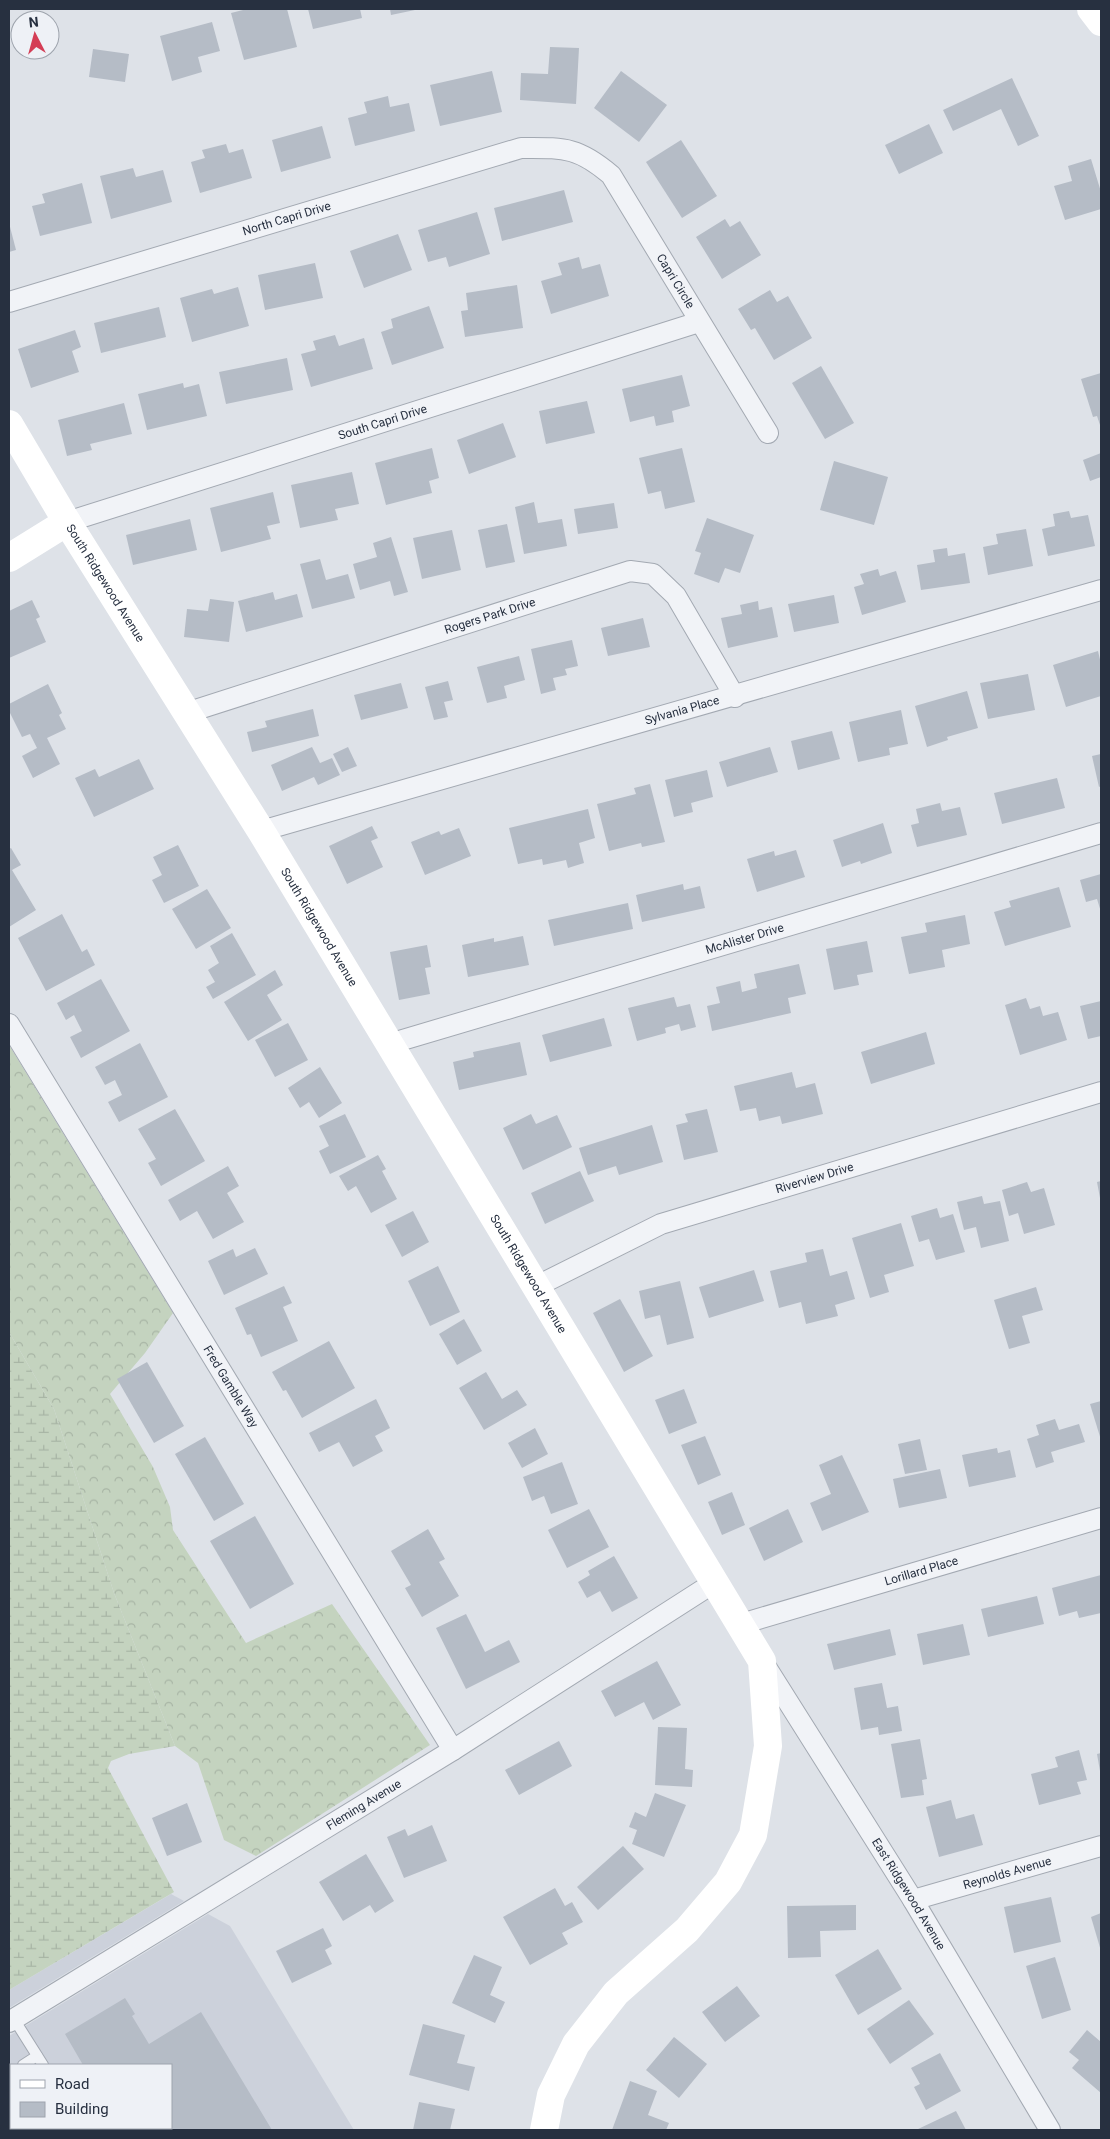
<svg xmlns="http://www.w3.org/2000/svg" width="1110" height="2139" font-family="Roboto,sans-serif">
	<defs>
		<pattern id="forest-crowns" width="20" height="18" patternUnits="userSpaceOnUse" patternTransform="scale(1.25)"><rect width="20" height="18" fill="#c4d3bf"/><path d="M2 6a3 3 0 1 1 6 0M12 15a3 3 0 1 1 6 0" fill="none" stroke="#a8b5a5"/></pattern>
		<pattern id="wetland-marsh" width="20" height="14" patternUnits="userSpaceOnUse" patternTransform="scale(1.25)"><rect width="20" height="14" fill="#c4d3bf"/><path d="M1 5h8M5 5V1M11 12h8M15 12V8" fill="none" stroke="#a8b5a5"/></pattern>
	</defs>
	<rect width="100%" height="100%" fill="#dee2e8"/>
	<!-- built -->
	<g fill="#ccd1db" fill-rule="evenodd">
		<polygon points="171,1894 184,1901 9,2008 9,1990"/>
		<path d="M208 1914 230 1926 354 2130H9V2036ZM11 2065H171V2128H11Z"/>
	</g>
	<!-- forest -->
	<polygon fill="url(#forest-crowns)" points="9,1045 173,1313 145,1353 110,1394 153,1467 170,1507 173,1530 246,1643 332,1604 430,1745 256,1856 224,1840 198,1763 175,1746 114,1593 54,1409 9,1332"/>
	<!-- wetland -->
	<polygon fill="url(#wetland-marsh)" points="9,1332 54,1409 114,1593 175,1746 129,1754 111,1761 108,1768 174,1892 9,1990"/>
	<!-- building -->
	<g fill="#b5bcc6">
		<polygon points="247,9 287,9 297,47 244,60 231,13"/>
		<polygon points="308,9 360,9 362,18 313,29"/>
		<polygon points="390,9 415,9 415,10 391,15"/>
		<polygon points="212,22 220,51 198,57 202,72 172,81 160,36"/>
		<polygon points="550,47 579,48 576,104 520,100 521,73 548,74"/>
		<polygon points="93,49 129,54 125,82 89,77"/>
		<polygon points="492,71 502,112 440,126 430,85"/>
		<polygon points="621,71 667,105 639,142 594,108"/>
		<polygon points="1012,78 1039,136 1018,146 1001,109 953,131 943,110"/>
		<polygon points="388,96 390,107 409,103 415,131 355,146 348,118 367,113 364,102"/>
		<polygon points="929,124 943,153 899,174 885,145"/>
		<polygon points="322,126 331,158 281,172 272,140"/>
		<polygon points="681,140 717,196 682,218 646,162"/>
		<polygon points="226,144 229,153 243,149 252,178 200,193 191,162 205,158 202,150"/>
		<polygon points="1091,159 1101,192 1101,209 1065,220 1054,186 1072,181 1068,166"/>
		<polygon points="133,168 136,177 163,170 172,202 111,219 100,176"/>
		<polygon points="82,183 92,223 40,236 32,206 45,203 42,194"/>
		<polygon points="564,190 573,222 502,241 494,208"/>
		<polygon points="477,212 490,254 449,267 446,257 428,262 418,230"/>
		<polygon points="725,219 730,227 740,221 761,255 722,279 696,237"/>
		<polygon points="9,223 16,250 9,252"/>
		<polygon points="398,234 412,270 364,288 350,251"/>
		<polygon points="579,257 582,269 600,264 609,296 551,314 541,281 562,275 558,263"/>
		<polygon points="315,263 323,298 265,310 258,275"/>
		<polygon points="517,285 523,328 465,337 461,311 468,310 466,293"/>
		<polygon points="238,287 249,326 192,342 180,298 212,289 214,294"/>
		<polygon points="770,290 777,302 788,296 812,338 774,360 755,328 751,330 738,309"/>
		<polygon points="429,306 444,348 392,365 381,332 393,328 391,319"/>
		<polygon points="159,307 166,337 101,353 94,323"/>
		<polygon points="75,330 81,347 72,351 79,372 31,388 18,349"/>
		<polygon points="335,335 339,346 364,338 373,369 311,387 301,354 316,350 313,341"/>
		<polygon points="287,358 293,390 226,404 219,372"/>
		<polygon points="821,366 854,423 825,439 792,383"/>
		<polygon points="1101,373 1101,428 1097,416 1093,417 1081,379"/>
		<polygon points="682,375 690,406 672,411 674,422 656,426 654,416 630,422 622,389"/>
		<polygon points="183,383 184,388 199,384 207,416 147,430 138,394"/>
		<polygon points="587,401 595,433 546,444 539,411"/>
		<polygon points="124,403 132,434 90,444 92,450 67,456 58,420"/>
		<polygon points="503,423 516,457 469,474 457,440"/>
		<polygon points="432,448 439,478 429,481 432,493 386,505 375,463"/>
		<polygon points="682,448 695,502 665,509 661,491 648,494 639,458"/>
		<polygon points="1101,453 1101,477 1090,481 1083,460"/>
		<polygon points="834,461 888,477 874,525 820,510"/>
		<polygon points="352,472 359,504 335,509 338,520 300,528 291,485"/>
		<polygon points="273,492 280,523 267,526 271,539 221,552 210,508"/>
		<polygon points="534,502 538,523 562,519 567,546 524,554 515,507"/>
		<polygon points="614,503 618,528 578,534 574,509"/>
		<polygon points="1069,511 1071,518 1088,515 1095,546 1048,556 1042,529 1055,526 1053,514"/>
		<polygon points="707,518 754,535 740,573 725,568 719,583 694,574 701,553 695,551"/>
		<polygon points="190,519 197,550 133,565 126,535"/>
		<polygon points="507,524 515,562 486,568 478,530"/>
		<polygon points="1026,529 1033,566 988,575 983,547 998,544 996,534"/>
		<polygon points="452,530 461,570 422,579 413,538"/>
		<polygon points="391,537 408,592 394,596 390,581 360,590 353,564 377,557 373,543"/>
		<polygon points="947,548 948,556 965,553 970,583 921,590 917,565 935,562 933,550"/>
		<polygon points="320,559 326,580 348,574 355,598 312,609 300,564"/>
		<polygon points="878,569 880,576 896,571 906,602 862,615 854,587 864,584 860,574"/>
		<polygon points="273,592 275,600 297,594 303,617 246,632 238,601"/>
		<polygon points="834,595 839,623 794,632 788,604"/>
		<polygon points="210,599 234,602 229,642 184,637 187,609 208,611"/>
		<polygon points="32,600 40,617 36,619 46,642 9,658 9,611"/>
		<polygon points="758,601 759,610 772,607 778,637 728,648 721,618 742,614 740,605"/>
		<polygon points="643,618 650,647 608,656 601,628"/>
		<polygon points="572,640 578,666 565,669 567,675 553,678 556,690 541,694 531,649"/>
		<polygon points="1098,651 1101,664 1101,696 1066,707 1053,665"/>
		<polygon points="519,656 525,680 504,686 507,698 487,703 477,667"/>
		<polygon points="1028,674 1035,710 988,719 980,683"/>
		<polygon points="448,681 453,700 444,702 448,717 434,720 425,687"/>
		<polygon points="401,683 408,708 361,720 354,695"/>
		<polygon points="48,684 62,713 59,715 66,729 47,738 60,764 33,778 22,756 37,748 30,734 22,737 9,711 9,704"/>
		<polygon points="967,691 978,728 947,737 948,740 927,747 915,706"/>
		<polygon points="313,709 319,736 252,752 247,732 267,727 265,721"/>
		<polygon points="901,710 908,744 889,748 890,755 858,762 849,722"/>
		<polygon points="832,731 840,759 798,770 791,741"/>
		<polygon points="312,747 320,763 332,758 340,775 318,785 314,777 282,791 271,765"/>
		<polygon points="348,747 357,766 342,772 333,754"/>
		<polygon points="770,747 778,772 727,787 719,762"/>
		<polygon points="1101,754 1101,786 1099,787 1092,756"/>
		<polygon points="139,759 154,789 94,817 75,778 95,769 99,777"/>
		<polygon points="707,770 713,797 691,803 693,812 674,817 665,780"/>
		<polygon points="1057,778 1065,808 1002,824 994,793"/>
		<polygon points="650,784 665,842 642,847 641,843 609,851 597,804 636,794 634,788"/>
		<polygon points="940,803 942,811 960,807 967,835 917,847 911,825 919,823 916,809"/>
		<polygon points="588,809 595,838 579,843 584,863 568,868 566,860 543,865 542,859 518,864 509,828"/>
		<polygon points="883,823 892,853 861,864 860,861 842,867 833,840"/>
		<polygon points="372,826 378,838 371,841 383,867 347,884 329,846"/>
		<polygon points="459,828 471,856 425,875 411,842 439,831 441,835"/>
		<polygon points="178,845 199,886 164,903 152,880 162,875 153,857"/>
		<polygon points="11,848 21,865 12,870 36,910 9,927 9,849"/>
		<polygon points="796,850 805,877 757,892 747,859 774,851 775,856"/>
		<polygon points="1101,874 1101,912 1097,899 1086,902 1080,880"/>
		<polygon points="683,884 684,890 700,886 705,908 642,922 636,895"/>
		<polygon points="1059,887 1071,927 1005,946 994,912 1011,907 1009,901"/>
		<polygon points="207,889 231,928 196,949 172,909"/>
		<polygon points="628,903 633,929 554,946 548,920"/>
		<polygon points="62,914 82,952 87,949 95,965 46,991 18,938"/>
		<polygon points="965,915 970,944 942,950 945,967 909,974 901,937 927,932 925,923"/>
		<polygon points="232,933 256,975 213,999 206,987 215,982 208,970 219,963 210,946"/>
		<polygon points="523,936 529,965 468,977 462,945 494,938 494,942"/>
		<polygon points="867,941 873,972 857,975 859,985 834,990 826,949"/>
		<polygon points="427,945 431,967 425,968 430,994 399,1000 390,952"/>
		<polygon points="799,964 806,994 788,998 791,1013 712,1031 707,1006 720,1003 716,987 740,981 742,992 757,988 754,974"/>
		<polygon points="275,970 283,985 267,995 282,1020 248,1041 224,1002"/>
		<polygon points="101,979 130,1031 81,1058 70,1037 82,1031 74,1015 66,1020 57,1003"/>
		<polygon points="674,997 677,1007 690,1004 696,1027 681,1031 679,1024 665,1028 666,1033 637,1041 628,1008"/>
		<polygon points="1026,998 1030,1009 1040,1006 1043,1016 1058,1012 1067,1040 1020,1055 1005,1005"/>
		<polygon points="1101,1001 1101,1036 1088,1039 1080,1006"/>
		<polygon points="604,1018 612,1046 550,1062 542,1035"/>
		<polygon points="288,1023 308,1060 275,1077 255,1040"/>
		<polygon points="926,1032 935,1064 871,1084 861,1052"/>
		<polygon points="520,1042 527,1075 459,1090 453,1062 474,1057 473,1052"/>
		<polygon points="140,1043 168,1097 119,1122 108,1102 122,1095 115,1080 105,1085 95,1067"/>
		<polygon points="320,1067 342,1103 319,1118 309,1102 300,1108 288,1088"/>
		<polygon points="792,1072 796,1088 815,1083 823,1114 782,1124 780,1116 759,1121 756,1108 740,1111 734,1086"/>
		<polygon points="175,1109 205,1161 161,1186 148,1163 156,1159 138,1129"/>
		<polygon points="707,1109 718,1152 684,1160 676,1125 688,1122 685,1114"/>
		<polygon points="345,1114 366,1157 330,1174 319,1151 329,1146 319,1126"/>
		<polygon points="531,1114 536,1124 557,1115 572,1147 523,1170 503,1128"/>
		<polygon points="652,1125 663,1162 619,1175 616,1166 588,1175 579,1148"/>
		<polygon points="378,1155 386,1169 382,1171 397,1199 371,1213 356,1186 348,1191 339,1176"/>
		<polygon points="228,1166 239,1186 227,1193 244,1222 213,1239 197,1211 180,1221 168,1200"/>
		<polygon points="580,1171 594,1201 545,1224 531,1193"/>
		<polygon points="1101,1181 1101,1198 1100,1198 1097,1182"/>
		<polygon points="1027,1182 1031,1192 1044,1188 1055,1225 1024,1234 1018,1213 1009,1216 1002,1190"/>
		<polygon points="982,1196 984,1204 1000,1201 1009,1241 981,1248 976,1227 964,1230 957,1202"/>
		<polygon points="937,1208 940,1218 953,1214 965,1252 936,1260 929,1239 919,1242 911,1216"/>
		<polygon points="413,1211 429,1242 402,1257 385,1225"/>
		<polygon points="901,1223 914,1266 884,1275 889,1292 870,1298 852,1238"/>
		<polygon points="255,1248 268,1274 224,1295 208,1261 233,1249 236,1257"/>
		<polygon points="823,1249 830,1276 847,1271 855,1299 835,1305 838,1316 806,1324 801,1302 779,1308 770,1271 807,1262 805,1253"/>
		<polygon points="438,1266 460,1312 430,1326 408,1281"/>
		<polygon points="754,1270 764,1301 709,1318 699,1287"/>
		<polygon points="680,1281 694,1338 667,1345 660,1315 645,1319 639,1291"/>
		<polygon points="284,1286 292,1303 283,1307 298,1341 261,1357 251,1334 247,1335 235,1308"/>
		<polygon points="1036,1287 1043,1310 1022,1316 1030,1343 1009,1349 994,1300"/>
		<polygon points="620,1299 653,1356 624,1372 593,1313"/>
		<polygon points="464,1319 482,1351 457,1365 439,1334"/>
		<polygon points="329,1341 355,1388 302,1418 286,1390 283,1391 272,1372"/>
		<polygon points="147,1362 184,1426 154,1443 117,1379"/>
		<polygon points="486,1372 502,1399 517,1390 527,1405 484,1430 459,1388"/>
		<polygon points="684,1389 697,1423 669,1434 655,1400"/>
		<polygon points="376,1399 390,1428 375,1436 383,1451 353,1467 339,1442 319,1452 309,1433"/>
		<polygon points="1101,1401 1101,1440 1090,1404"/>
		<polygon points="1055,1419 1059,1430 1079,1424 1085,1442 1051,1452 1054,1462 1036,1468 1027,1439 1039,1435 1036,1425"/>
		<polygon points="535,1428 548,1454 522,1468 508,1443"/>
		<polygon points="705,1436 721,1475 698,1485 681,1445"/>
		<polygon points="205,1437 244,1504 214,1521 175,1454"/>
		<polygon points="920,1439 927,1470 905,1474 898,1444"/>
		<polygon points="997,1448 998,1453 1010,1450 1016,1477 969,1487 962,1455"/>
		<polygon points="842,1455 869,1512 822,1531 810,1503 831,1494 819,1465"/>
		<polygon points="562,1462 578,1504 551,1514 544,1496 532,1501 523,1477"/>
		<polygon points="940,1469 947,1498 899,1508 893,1479"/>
		<polygon points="732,1492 745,1525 722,1535 708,1502"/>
		<polygon points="589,1509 609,1547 567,1568 548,1530"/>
		<polygon points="788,1509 803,1542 764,1561 749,1528"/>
		<polygon points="255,1516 294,1584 250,1609 210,1541"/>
		<polygon points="428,1529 445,1559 439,1562 459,1596 422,1617 405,1588 411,1585 391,1551"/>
		<polygon points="614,1556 638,1598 612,1612 600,1591 587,1598 578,1582 590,1575 588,1571"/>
		<polygon points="1101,1575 1101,1613 1079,1618 1077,1611 1059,1616 1052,1588"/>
		<polygon points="1037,1596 1044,1624 988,1637 981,1609"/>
		<polygon points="466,1614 485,1652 509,1640 520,1662 466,1689 436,1628"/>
		<polygon points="963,1624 970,1655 923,1665 917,1634"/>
		<polygon points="890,1629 896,1655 834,1670 827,1644"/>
		<polygon points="657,1661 681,1705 653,1720 644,1702 615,1717 601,1691"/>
		<polygon points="882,1683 887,1708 898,1706 902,1731 879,1735 878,1727 861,1730 854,1688"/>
		<polygon points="658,1727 687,1728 685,1769 693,1770 692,1787 655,1785"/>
		<polygon points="920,1739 927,1779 922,1780 924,1795 901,1798 891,1744"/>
		<polygon points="559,1741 572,1766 519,1795 505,1770"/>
		<polygon points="1079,1750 1087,1780 1077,1782 1081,1794 1039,1805 1031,1774 1058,1767 1055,1757"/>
		<polygon points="1101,1753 1101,1771 1100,1771 1097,1754"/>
		<polygon points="655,1793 686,1805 664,1857 632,1844 637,1830 629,1827 635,1812 646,1817"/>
		<polygon points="951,1800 956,1819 974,1814 983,1845 939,1857 926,1807"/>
		<polygon points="187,1803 202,1842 167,1856 152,1818"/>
		<polygon points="432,1825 447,1861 404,1878 387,1837 405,1829 408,1836"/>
		<polygon points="623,1846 644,1869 598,1910 577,1887"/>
		<polygon points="366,1854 394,1901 375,1913 370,1905 343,1921 319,1882"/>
		<polygon points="555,1888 565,1906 572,1902 583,1922 562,1933 568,1944 530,1965 503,1917"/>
		<polygon points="1051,1897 1061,1942 1014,1953 1004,1907"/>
		<polygon points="856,1905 856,1930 820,1931 821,1957 788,1958 787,1906"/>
		<polygon points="1101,1913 1101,1951 1091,1917"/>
		<polygon points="323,1928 332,1946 325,1950 332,1964 292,1983 276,1951"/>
		<polygon points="878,1949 902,1989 858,2015 835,1975"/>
		<polygon points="474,1955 502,1967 490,1995 505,2002 495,2023 452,2003"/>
		<polygon points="1055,1957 1071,2010 1042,2019 1026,1966"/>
		<polygon points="737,1986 760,2016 725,2042 702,2012"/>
		<polygon points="125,1998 135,2014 132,2016 149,2044 201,2012 272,2130 123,2130 121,2128 171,2128 171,2065 83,2065 65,2034"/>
		<polygon points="909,2000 934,2034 890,2064 867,2029"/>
		<polygon points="423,2024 465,2035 457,2063 475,2067 469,2091 409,2075"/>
		<polygon points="1087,2030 1101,2042 1101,2093 1072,2068 1079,2060 1069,2052"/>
		<polygon points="674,2037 707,2064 679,2098 646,2070"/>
		<polygon points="940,2053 961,2091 926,2110 914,2087 920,2084 911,2068"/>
		<polygon points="630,2081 657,2091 648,2115 669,2123 666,2130 612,2130"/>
		<polygon points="419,2102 455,2109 450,2130 413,2130"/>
		<polygon points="956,2111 966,2130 916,2130"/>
	</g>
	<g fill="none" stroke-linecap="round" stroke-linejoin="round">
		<!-- lane casing -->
		<g stroke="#a3a9b2" stroke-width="12">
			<g id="lane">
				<polyline points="14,2019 43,2065"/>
				<polyline points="23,2065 37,2056"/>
				<polyline points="9,2075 11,2073"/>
				<polyline points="81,2128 83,2130"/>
			</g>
		</g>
		<!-- street casing -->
		<g stroke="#a3a9b2" stroke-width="22">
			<g id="street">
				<path id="s1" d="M9 302 521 148C563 148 577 146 611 175L768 433"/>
				<path id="s2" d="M67 522 699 322"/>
				<path id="s3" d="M186 713 630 571 653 574 676 596 735 697"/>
				<path id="s4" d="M261 831 1101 590"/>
				<path id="s5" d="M9 1024 453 1750"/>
				<path id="s6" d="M389 1044 1101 833"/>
				<path id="s7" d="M537 1286 661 1224 1101 1092"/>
				<path id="s8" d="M741 1624 1101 1518"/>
				<path id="s9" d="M763 1662 913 1900 1050 2130"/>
				<path id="s10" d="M913 1900 1101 1846"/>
				<path id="s11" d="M9 2022 453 1750 715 1582"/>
			</g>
		</g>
		<!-- lane -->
		<use href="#lane" stroke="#f1f3f7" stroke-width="10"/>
		<!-- street -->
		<use href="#street" stroke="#f1f3f7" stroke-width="20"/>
		<!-- secondary -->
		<g stroke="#fff" stroke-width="28">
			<polyline points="1091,9 1101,22"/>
			<path id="s12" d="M9 424 67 522 261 831 762 1661 768 1746 753 1835 728 1882 687 1930 616 1993 576 2044 551 2095 544 2130"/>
			<polyline points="9,558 67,522"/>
		</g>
	</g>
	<g text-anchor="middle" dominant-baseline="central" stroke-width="4" stroke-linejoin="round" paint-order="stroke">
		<!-- street labels -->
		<g font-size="12" fill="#273040" stroke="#eef1f6">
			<text stroke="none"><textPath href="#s1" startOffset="290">North Capri Drive</textPath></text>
			<text stroke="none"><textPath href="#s1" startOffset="756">Capri Circle</textPath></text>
			<text stroke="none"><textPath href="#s2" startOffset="331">South Capri Drive</textPath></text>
			<text stroke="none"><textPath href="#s12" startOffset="186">South Ridgewood Avenue</textPath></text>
			<text stroke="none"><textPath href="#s3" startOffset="319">Rogers Park Drive</textPath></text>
			<text stroke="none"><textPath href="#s4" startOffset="438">Sylvania Place</textPath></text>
			<text stroke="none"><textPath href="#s12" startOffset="591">South Ridgewood Avenue</textPath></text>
			<text stroke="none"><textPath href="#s6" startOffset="371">McAlister Drive</textPath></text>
			<text stroke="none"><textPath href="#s7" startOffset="299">Riverview Drive</textPath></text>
			<text stroke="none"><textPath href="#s12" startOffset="996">South Ridgewood Avenue</textPath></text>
			<text stroke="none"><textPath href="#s5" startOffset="425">Fred Gamble Way</textPath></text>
			<text stroke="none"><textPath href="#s8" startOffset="188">Lorillard Place</textPath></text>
			<text stroke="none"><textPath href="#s11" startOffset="416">Fleming Avenue</textPath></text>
			<text stroke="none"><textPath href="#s10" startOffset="98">Reynolds Avenue</textPath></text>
			<text stroke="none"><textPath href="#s9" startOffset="274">East Ridgewood Avenue</textPath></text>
		</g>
	</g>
	<!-- border -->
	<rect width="1110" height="2139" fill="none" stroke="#273040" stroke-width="20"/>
	<!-- legend -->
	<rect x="10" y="2064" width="162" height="65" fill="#eef1f6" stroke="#9ea4ad"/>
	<rect x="20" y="2080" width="25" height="8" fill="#ffffff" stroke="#9ea4ad"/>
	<text x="55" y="2089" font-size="15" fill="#273040">Road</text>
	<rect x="20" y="2102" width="25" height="15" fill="#b5bcc6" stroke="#9ea4ad"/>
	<text x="55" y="2114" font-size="15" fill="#273040">Building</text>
	<!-- north arrow -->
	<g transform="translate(35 35) rotate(354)"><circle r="24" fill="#eef1f6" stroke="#9ea4ad"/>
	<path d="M0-4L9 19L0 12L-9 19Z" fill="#d43d55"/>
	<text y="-8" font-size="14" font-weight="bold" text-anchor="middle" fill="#273040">N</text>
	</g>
</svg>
